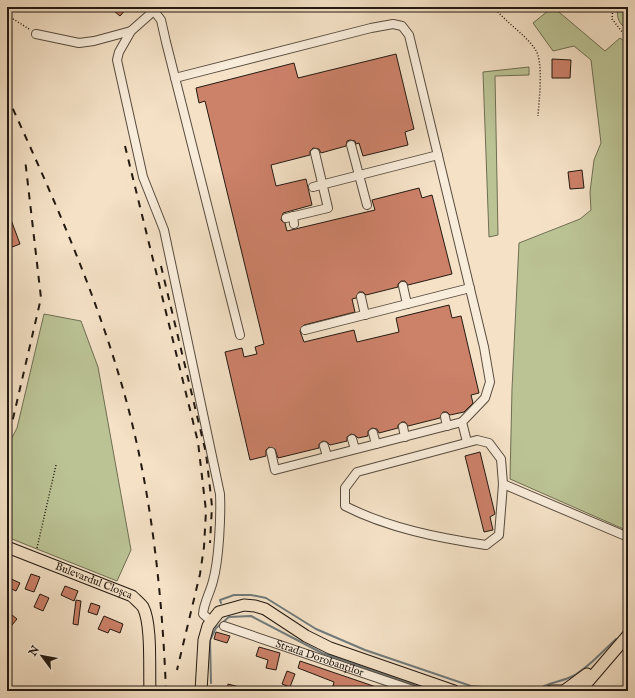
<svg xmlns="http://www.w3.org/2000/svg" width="635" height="698" font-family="'IM FELL English',serif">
	<rect width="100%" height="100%" fill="#f4e1c6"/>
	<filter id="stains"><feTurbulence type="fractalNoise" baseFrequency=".005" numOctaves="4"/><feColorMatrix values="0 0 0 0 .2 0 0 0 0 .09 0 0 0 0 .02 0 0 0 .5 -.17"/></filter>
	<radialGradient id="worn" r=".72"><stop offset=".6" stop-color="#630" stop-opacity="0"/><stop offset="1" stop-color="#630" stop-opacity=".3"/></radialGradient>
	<!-- green -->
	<g fill="#bbc395" stroke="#6f6e52">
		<polygon points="553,7 605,51 620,38 628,44 628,531 510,479 512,389 519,243 580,219 591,210 590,192 594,160 601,143 591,60 574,46 553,51 533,23"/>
		<path d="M618 7H628V30C619 24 616 18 618 7Z"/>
		<polygon points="529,67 529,75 495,76 498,235 489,237 483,72"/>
		<polygon points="44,314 81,321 98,367 131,550 117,581 7,537 7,447 17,428"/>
	</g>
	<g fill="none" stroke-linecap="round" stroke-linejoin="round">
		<!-- stream -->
		<g stroke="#707a7a" stroke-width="2">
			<polyline points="221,603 220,600 234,595 251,595 266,598 316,629 365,650 471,686 525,691"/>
			<polyline points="211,683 210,640 216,628 229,617 251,616 322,653 431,691"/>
			<path d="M535 691C549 681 560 683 575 675 590 666 603 651 616 639"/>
		</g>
	</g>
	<!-- building -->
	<g fill="#cc8169" stroke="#231910">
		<polygon points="109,7 128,7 120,16"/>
		<polygon points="396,54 414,129 405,132 408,145 363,156 359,143 356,144 355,141 350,140 347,141 346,146 321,153 319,149 313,148 310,151 310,155 271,165 276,186 306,179 312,205 283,213 281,220 285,223 287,231 375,210 372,200 419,188 422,198 432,195 452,274 408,285 405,281 401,281 398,284 398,287 366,295 363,292 359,292 356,298 352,299 355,312 304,325 300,331 304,342 354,330 357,342 399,332 396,318 449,305 452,318 461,316 479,393 471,395 473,403 464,412 450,415 447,412 443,412 440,418 408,426 405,422 402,422 398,425 398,428 379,433 377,429 372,428 368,431 368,436 358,438 355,435 351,434 347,437 347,441 330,445 327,442 323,441 319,444 319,448 278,458 275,449 269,447 266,450 266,456 250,460 225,352 242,348 244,357 257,354 255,347 264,344 205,101 199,103 196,88 294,63 298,78"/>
		<polygon points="552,59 571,60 570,78 552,78"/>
		<polygon points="582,170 584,188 570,189 568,172"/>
		<polygon points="7,209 20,244 7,249"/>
		<polygon points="480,452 495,514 490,517 493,530 484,532 465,456"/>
		<polygon points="31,574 40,577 34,592 25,589"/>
		<polygon points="7,577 20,583 16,591 7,587"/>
		<polygon points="65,586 78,591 74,601 61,595"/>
		<polygon points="40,594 49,598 43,611 34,607"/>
		<polygon points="76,600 81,601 78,625 73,624"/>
		<polygon points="91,603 100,606 97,615 88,612"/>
		<polygon points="7,611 17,619 7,631"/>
		<polygon points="104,616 123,624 120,633 110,629 108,633 98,629"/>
		<polygon points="216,632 230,636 227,643 214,639"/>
		<polygon points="259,647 280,653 276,670 266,668 268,660 256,656"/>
		<polygon points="300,661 385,690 385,691 350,691 333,686 334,682 298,668"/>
		<polygon points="287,671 295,674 290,687 282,684"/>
		<polygon points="228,684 247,689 247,691 227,691"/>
	</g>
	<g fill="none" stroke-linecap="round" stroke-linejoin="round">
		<!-- minor casing -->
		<g stroke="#574b3e" stroke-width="10">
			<g id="minor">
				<polyline points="154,11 161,20 166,42 240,335"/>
				<path d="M131 31 119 52 117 60 143 177 164 230 220 494C221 516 219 560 213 581 210 593 204 602 203 614L211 621"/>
				<polyline points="36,34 79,43 94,41 131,31 157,8"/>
				<polyline points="175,78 371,28 393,24 402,26 409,35 484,347 490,382 485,398 462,422 467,442"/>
				<polyline points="351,145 367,205"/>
				<polyline points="313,187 438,155"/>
				<polyline points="293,216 294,224"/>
				<polyline points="286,218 328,208 315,153"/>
				<polyline points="403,286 407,304"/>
				<polyline points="361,297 365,315"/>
				<polyline points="7,313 7,324"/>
				<polyline points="305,330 470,288"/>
				<polyline points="445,417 447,426"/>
				<polyline points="403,427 405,437"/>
				<polyline points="373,433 376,444"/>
				<polyline points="352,439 355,449"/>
				<path d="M477 440 489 443 501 459 503 484 499 535 486 545C439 538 388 528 345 506V488L357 472Z"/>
				<polyline points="324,446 327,456"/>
				<polyline points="271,452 275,470 462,422"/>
				<polyline points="503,484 628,537"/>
				<path id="s1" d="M224 626 416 691"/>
			</g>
		</g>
		<!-- major casing -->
		<g stroke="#231910" stroke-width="13">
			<g id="major">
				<path id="s2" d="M7 547 132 596C136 600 140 603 143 607 152 624 149 670 150 691"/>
				<polyline points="201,691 204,640 208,626 219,612 244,605 255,606 265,609 306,636 330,648 454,691"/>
				<polyline points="551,691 563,691"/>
				<polyline points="564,691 587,674"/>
				<polyline points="580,691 628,635"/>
			</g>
		</g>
		<!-- path -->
		<g stroke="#231910" stroke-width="1.5" stroke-dasharray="1 2" stroke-linecap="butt">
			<path d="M494 7C506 23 524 33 535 49 544 61 539 100 538 116"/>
			<polyline points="613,7 612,19 623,33 628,37"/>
			<polyline points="7,9 10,17 29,29"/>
			<polyline points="37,548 56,465"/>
		</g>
		<!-- minor -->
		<use href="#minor" stroke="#f8ecda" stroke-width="8"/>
		<!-- major -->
		<use href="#major" stroke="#f4e1c6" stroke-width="11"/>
		<!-- rail -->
		<g stroke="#231910" stroke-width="2" stroke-dasharray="7 7" stroke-linecap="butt">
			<path d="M7 96C51 192 94 288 123 389 151 487 162 590 166 691"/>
			<polyline points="125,146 198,442 206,511 204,547 200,574 177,670"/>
			<polyline points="161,266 206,453 212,506 210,543"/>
			<polyline points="7,432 12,423 41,298 25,159"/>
		</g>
	</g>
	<g text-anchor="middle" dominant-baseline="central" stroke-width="4" stroke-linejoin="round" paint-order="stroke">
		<!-- street labels -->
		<g font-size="11" fill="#231910" stroke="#f8ecda">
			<text stroke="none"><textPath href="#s2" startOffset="93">Bulevardul Cloșca</textPath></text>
			<text stroke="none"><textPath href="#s1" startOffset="101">Strada Dorobanților</textPath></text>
		</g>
	</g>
	<!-- margin -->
	<rect width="635" height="698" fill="none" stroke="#f4e1c6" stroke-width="24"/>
	<rect x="8" y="8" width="619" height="682" fill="none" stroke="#231910" stroke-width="2"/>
	<rect x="12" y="12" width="611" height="674" fill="none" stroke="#231910"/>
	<!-- north arrow -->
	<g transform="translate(42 656) rotate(302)" stroke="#f8ecda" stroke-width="3" paint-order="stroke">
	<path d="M0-3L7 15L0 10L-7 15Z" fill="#231910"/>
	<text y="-6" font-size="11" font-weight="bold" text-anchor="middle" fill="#231910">N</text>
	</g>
	<rect width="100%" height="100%" filter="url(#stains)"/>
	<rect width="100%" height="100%" fill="url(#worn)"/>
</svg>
